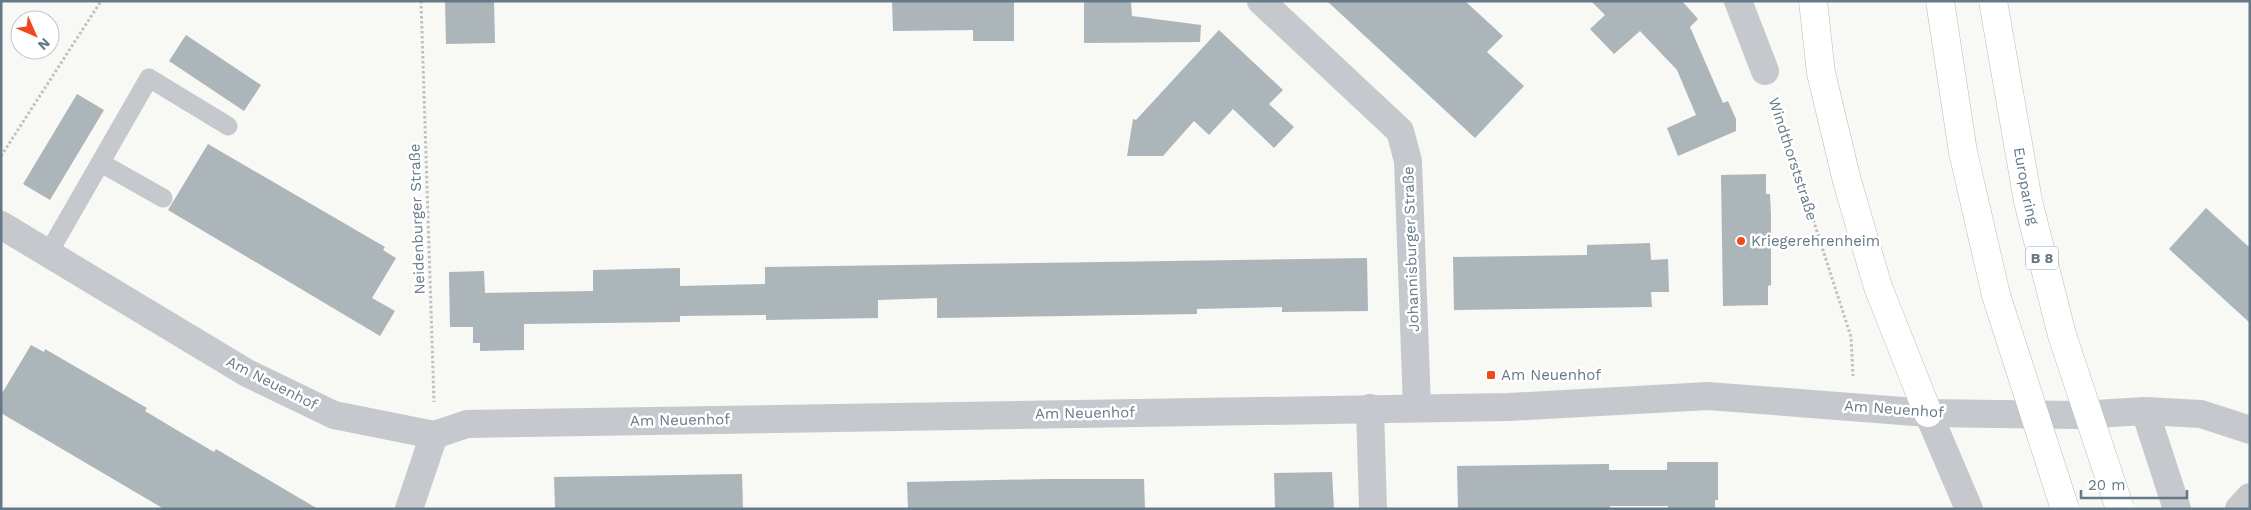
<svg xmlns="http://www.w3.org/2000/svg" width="2251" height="510" font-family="'Work Sans',sans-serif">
	<rect width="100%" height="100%" fill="#f8f8f5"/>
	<!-- building -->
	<g fill="#acb5ba">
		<polygon points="445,1 494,1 495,43 446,44"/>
		<polygon points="892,1 1014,1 1014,41 973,41 973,30 893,31"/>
		<polygon points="1084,1 1131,1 1132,16 1201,25 1200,42 1084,43"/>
		<polygon points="1327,1 1465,1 1503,36 1487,52 1524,86 1475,138"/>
		<polygon points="1591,1 1682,1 1698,19 1690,27 1723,103 1728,101 1736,119 1736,131 1678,156 1667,128 1696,115 1677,70 1640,31 1614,54 1590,29 1605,15"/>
		<polygon points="1219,30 1283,90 1269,104 1294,127 1274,148 1233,109 1209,135 1194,121 1163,156 1127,156 1133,119 1136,120"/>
		<polygon points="186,35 261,85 244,111 169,61"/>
		<polygon points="77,94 104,110 50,200 23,184"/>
		<polygon points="208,144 385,247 383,250 396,258 372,298 395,311 380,336 168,210"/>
		<polygon points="1766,174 1766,194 1770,194 1771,215 1771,285 1768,286 1768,305 1723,306 1721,175"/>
		<polygon points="2206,208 2250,248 2250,323 2169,249"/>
		<polygon points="1650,243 1651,260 1668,259 1669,292 1651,292 1652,307 1454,310 1453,257 1587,255 1587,245"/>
		<polygon points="1367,258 1368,311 1282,312 1282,307 1197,309 1197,314 937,318 937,298 878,300 878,318 766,320 766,315 680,316 680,322 524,324 524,350 480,351 480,343 473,343 473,327 450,327 449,272 484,271 485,293 593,291 593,270 680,268 680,286 765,284 765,267"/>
		<polygon points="31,345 44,352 45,349 147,408 145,411 180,432 214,452 216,449 318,509 164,509 1,413 1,395"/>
		<polygon points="1667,462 1718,462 1718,500 1715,500 1715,509 1668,509 1668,506 1610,506 1610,509 1458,509 1457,466 1609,464 1609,470 1667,470"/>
		<polygon points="1332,472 1334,509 1275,509 1274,473"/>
		<polygon points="742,474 743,509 555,509 554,477"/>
		<polygon points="1047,479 1144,479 1145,509 908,509 907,482"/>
	</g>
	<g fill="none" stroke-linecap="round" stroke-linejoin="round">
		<!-- highway casing -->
		<g stroke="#b7bbbe" stroke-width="29">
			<polyline id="highway" points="1813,1 1821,73 1847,181 1878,287 1928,413"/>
		</g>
		<!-- path -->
		<g stroke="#bec1c3" stroke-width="3" stroke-dasharray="2.5 2.5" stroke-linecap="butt">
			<polyline points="421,1 434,402"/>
			<polyline points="1775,101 1851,337 1853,376"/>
			<polyline points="1,156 101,1"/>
		</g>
		<!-- lane -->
		<g stroke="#c5c9cd" stroke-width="19">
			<polyline points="101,163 163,198"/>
			<polyline points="49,252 149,78 228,126"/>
		</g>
		<!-- street -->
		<g stroke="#c5c9cd" stroke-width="28">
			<polyline points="1261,1 1400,131 1408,161 1417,407"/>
			<polyline points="1738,1 1765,71"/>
			<polyline points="1,225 247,373 334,415 434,435 467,424 1509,407 1708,396 1928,413 2078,415 2145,411 2201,414 2250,430"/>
			<polyline points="1370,408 1373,509"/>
			<polyline points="2145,411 2177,509"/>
			<polyline points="1928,413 1969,509"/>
			<polyline points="409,509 434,435"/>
			<polyline points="2239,509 2250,497"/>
		</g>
		<!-- highway -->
		<use href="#highway" stroke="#fff" stroke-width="28"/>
		<!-- highway-bridge casing -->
		<g stroke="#b7bbbe" stroke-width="29" stroke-linecap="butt">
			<g id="highway-bridge">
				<polyline points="1940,1 1963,152 1996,295 2065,509"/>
				<path id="s1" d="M1993 1 2028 201 2062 335 2120 509"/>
			</g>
		</g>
		<!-- highway-bridge -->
		<use href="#highway-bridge" stroke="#fff" stroke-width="28"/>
	</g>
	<!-- markers -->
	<g fill="#ef491e" stroke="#fff" stroke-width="2">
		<circle cx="1741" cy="241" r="5"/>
		<rect x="1486" y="370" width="10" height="10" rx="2.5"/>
	</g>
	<g text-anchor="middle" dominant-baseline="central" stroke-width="5" stroke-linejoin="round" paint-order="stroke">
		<!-- shield labels -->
		<rect fill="#fff" stroke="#93a1ac" stroke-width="1" x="2026" y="246.5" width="32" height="23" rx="4"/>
		<g font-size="14" font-weight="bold" fill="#657988">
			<text x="2042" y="258">B 8</text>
		</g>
		<!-- street labels -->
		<g font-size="15" fill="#657988" stroke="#fff">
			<text transform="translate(1793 159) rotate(72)">Windthorststraße</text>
			<text stroke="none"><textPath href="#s1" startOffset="188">Europaring</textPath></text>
			<text transform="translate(417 219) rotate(-92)">Neidenburger Straße</text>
			<text transform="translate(1411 249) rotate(-92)">Johannisburger Straße</text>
			<text transform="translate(272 383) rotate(27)">Am Neuenhof</text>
			<text transform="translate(1894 409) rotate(4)">Am Neuenhof</text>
			<text transform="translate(1085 413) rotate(-1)">Am Neuenhof</text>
			<text transform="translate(680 420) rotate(-1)">Am Neuenhof</text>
		</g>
		<!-- poi labels -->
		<g font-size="15" fill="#657988" stroke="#fff" text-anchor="start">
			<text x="1751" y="241">Kriegerehrenheim</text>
			<text x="1501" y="375">Am Neuenhof</text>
		</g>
	</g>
	<!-- border -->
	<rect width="2251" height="510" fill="none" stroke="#657988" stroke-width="5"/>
	<!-- north arrow -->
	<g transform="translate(35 35) rotate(135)"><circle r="24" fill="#ffffff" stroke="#c1c9cf"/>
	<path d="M0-4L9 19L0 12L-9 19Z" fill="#ef491e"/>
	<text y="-8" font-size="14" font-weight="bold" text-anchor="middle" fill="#657988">N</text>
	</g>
	<!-- scale -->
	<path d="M2081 490v8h106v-8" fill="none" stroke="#657988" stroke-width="2.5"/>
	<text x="2088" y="490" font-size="15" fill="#657988" stroke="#ffffff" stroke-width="4" paint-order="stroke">20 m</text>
</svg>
